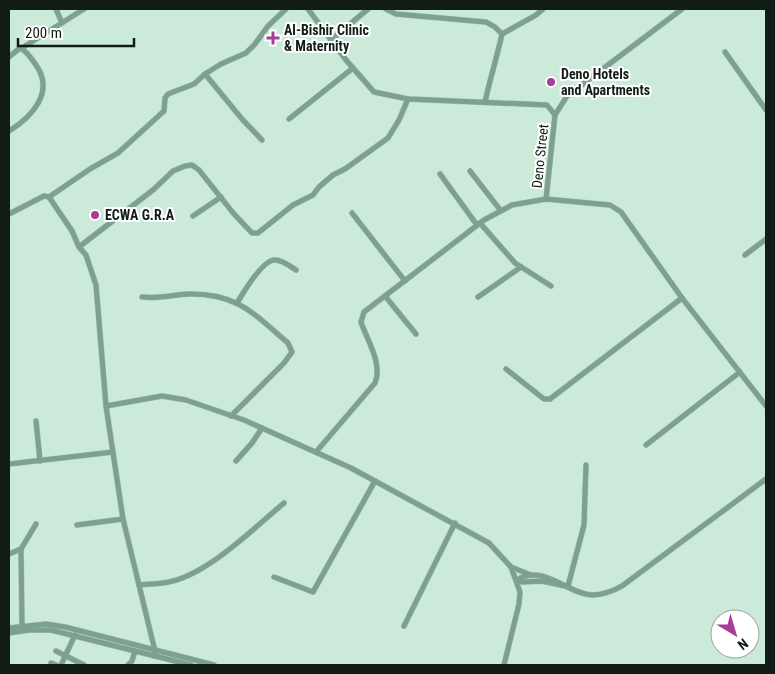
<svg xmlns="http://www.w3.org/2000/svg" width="775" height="674" font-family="'Roboto Condensed',sans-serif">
	<rect width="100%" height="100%" fill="#cceada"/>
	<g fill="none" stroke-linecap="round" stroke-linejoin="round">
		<!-- minor casing -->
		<g stroke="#aac5b7" stroke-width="6">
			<g id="minor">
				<polyline points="56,9 62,23"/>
				<polyline points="308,9 346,60 374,92 408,99 547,105 555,115"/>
				<polyline points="386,9 396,14 486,22 495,27 502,34"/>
				<polyline points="502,34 536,15 543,9"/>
				<polyline points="331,40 368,9"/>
				<polyline points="22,48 84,9"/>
				<polyline points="725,52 766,110"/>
				<path d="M9 57 20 48C27 51 31 58 36 65 55 92 32 117 9 131"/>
				<polyline points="205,74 242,119 262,140"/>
				<path d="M485 102C490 79 497 57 502 34"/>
				<polyline points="289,119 353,68"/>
				<polyline points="470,171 501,211"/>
				<polyline points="440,174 477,225"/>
				<polyline points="49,197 90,169 118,153 164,111 165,98 168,94 194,84 205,74 221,64 246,53 255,44 268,26 286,9"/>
				<polyline points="546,199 555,115 567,96 682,9"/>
				<polyline points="352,213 405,281"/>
				<polyline points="9,214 44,196 49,197 72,231 79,247 86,255 96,285 106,406 123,519 155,651 154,656"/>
				<polyline points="193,216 221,197"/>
				<polyline points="480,223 515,263 551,286"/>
				<polyline points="79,247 153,190 173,171 185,166 192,165 199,170 234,214 252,233 258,233 293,205 313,195 319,187 333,175 345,169 388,138 399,120 408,99"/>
				<polyline points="745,255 766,239"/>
				<polyline points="385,296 416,334"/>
				<path d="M142 297C158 299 172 295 188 294 237 293 253 313 288 343L292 352 284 363 231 416"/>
				<polyline points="478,297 521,267"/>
				<path d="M237 303C243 293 263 259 275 260 282 260 290 266 296 270"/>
				<polyline points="506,369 544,399 550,399 682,298"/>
				<polyline points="106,406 162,396 186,400 244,420 351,468 489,543 511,567 520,592 519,604 504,665"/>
				<polyline points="36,421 40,461"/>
				<polyline points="646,445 740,372"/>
				<path d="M316 452 375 383C383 364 367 340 361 322L364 312 484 220 512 205 546 199 610 205 621 212 682 298 766 406"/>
				<polyline points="236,461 252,443 262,428"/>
				<polyline points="9,464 113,452"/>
				<polyline points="77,525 123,519"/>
				<polyline points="9,554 21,549"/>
				<polyline points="511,567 531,575"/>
				<polyline points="274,577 313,592 375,481"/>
				<path d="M517 580C543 563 567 594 592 595 603 595 613 591 622 586L766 479"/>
				<polyline points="517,580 522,582 542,581 565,586"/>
				<path d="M139 585C150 584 163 584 173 581 211 571 254 528 284 503"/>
				<polyline points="568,586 584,525 586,465"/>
				<polyline points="22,625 21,549 36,524"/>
				<polyline points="404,626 455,523"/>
				<polyline points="9,628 46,624 65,627 214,665"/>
				<polyline points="9,633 29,630 51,630 191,665"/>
				<polyline points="56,651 84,665"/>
				<polyline points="51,663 56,665"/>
				<polyline points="61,665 75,635"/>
				<polyline points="128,665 132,661 135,651"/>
			</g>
		</g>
		<!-- minor -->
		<use href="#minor" stroke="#7ca18e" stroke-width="5"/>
	</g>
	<!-- markers -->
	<g fill="#a93b99" stroke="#fff" stroke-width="2">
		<path d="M270.5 30.5h5v5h5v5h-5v5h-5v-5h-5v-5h5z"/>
		<circle cx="551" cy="82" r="5"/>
		<circle cx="95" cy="215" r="5"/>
	</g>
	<g text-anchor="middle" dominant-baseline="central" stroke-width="4" stroke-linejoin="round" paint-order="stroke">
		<!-- poi labels -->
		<g font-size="14" font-weight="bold" fill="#111c17" stroke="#fff" text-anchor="start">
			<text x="284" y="30">Al-Bishir Clinic<tspan x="284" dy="16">&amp; Maternity</tspan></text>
			<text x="561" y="74">Deno Hotels<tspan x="561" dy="16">and Apartments</tspan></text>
			<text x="105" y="215">ECWA G.R.A</text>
		</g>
		<!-- street labels -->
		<g font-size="14" fill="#111c17" stroke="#fff">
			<text transform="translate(540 156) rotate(-84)">Deno Street</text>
		</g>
	</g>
	<!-- border -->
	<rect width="775" height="674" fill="none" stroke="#111c17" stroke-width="20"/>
	<!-- north arrow -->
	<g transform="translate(735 634) rotate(142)"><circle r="24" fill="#ffffff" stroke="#a0a4a2"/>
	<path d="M0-4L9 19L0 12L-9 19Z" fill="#a93b99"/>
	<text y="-8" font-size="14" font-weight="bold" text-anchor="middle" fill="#111c17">N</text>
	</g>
	<!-- scale -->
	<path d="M18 38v8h116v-8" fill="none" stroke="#111c17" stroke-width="2.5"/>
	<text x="25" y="38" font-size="15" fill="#111c17" stroke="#ffffff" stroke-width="4" paint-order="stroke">200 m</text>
</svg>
